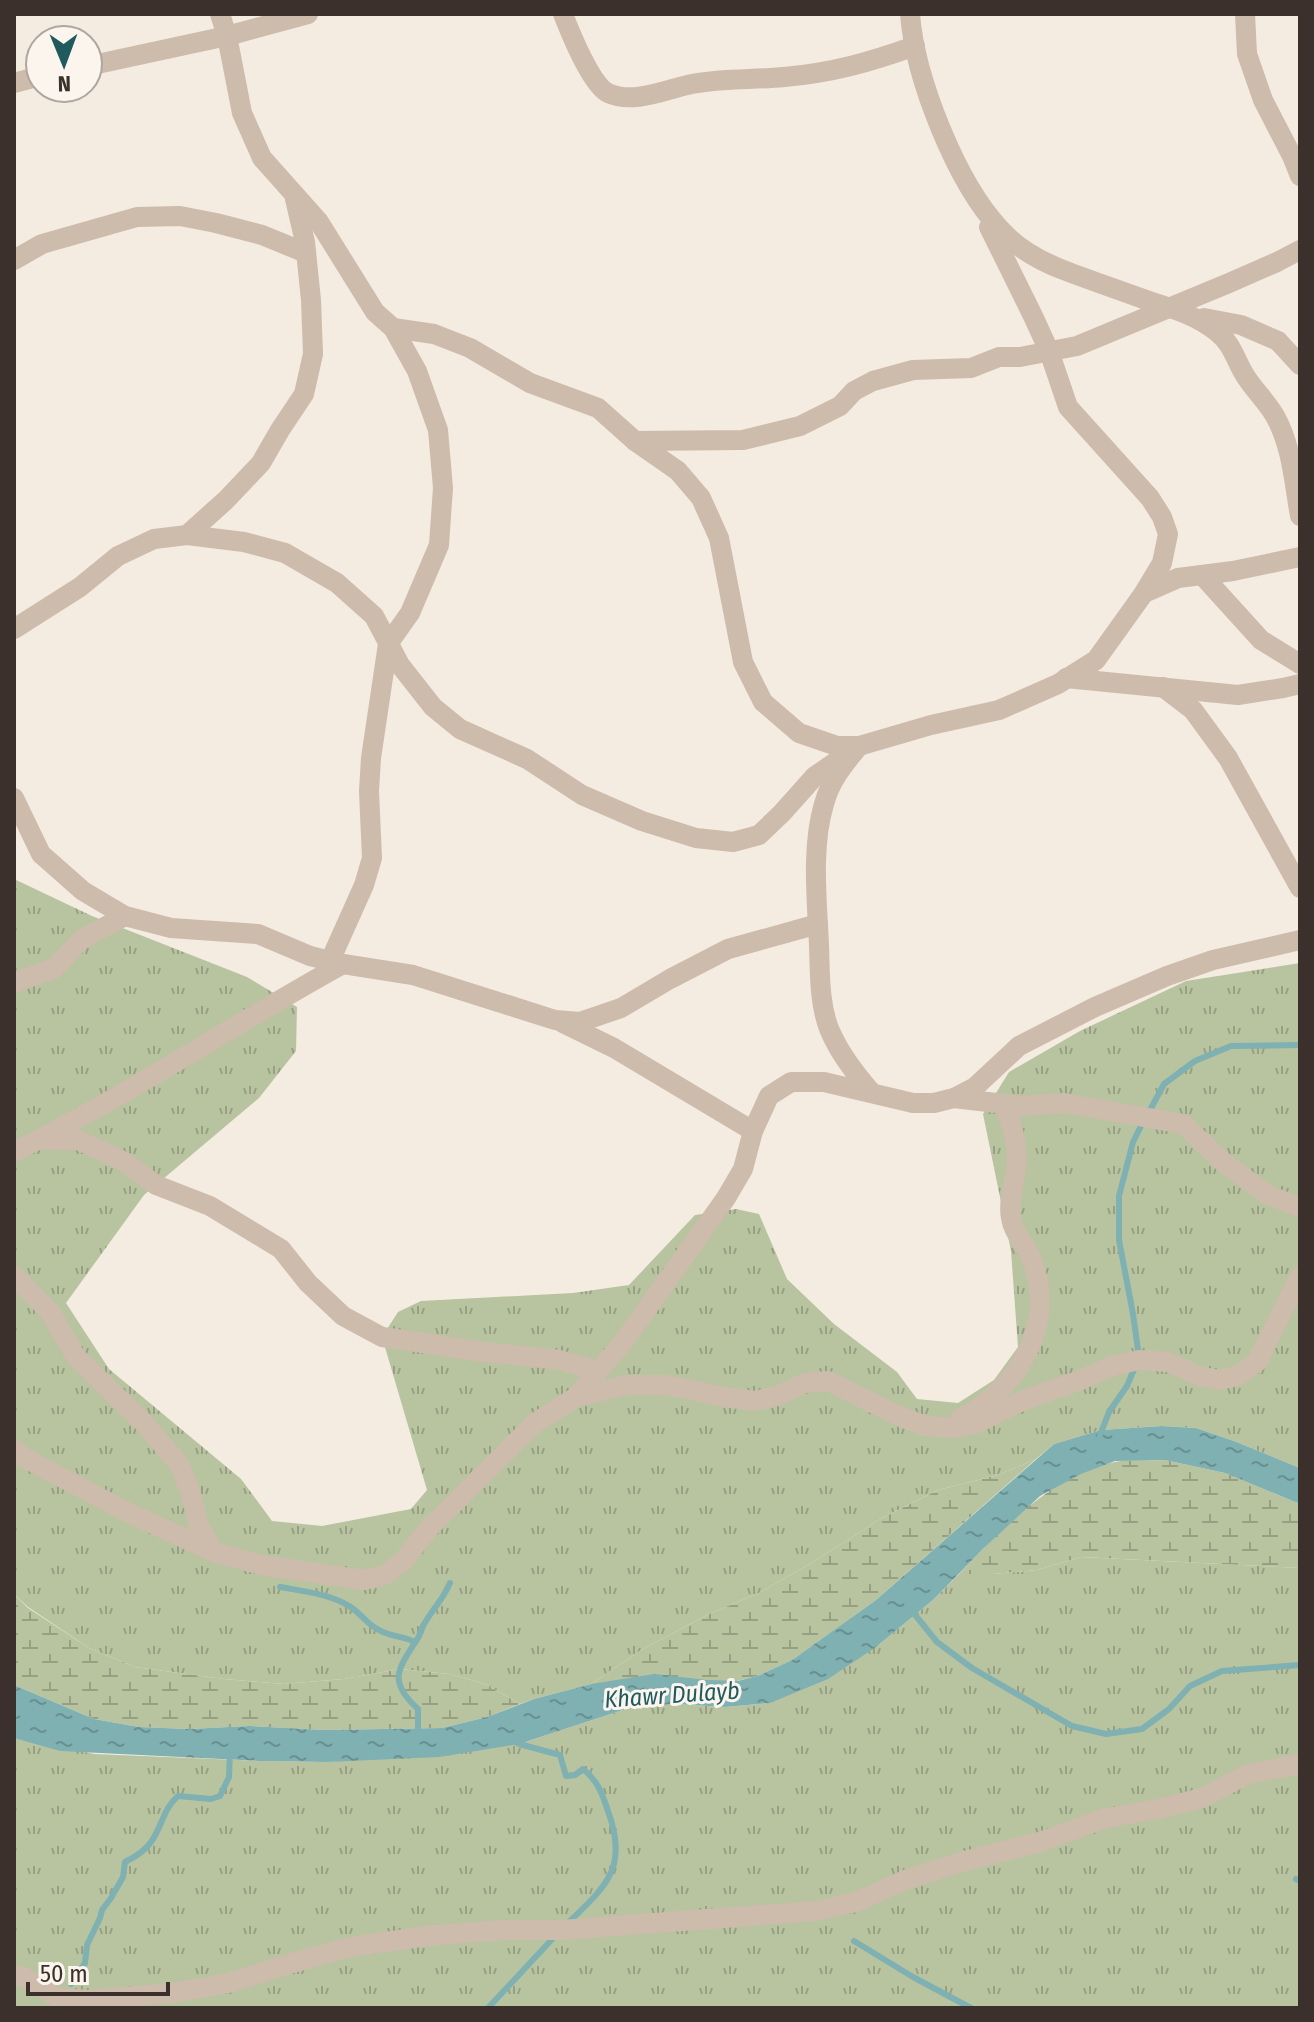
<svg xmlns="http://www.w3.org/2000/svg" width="1314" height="2022" font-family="'Fira Sans Condensed',sans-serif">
	<defs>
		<pattern id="grass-tufts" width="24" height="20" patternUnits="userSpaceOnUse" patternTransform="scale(2)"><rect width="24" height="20" fill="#b8c4a0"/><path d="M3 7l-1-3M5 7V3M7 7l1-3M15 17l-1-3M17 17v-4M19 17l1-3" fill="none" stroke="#97a083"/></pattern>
		<pattern id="wetland-marsh" width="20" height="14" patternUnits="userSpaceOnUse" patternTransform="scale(2)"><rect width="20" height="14" fill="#b8c4a0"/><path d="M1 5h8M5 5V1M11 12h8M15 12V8" fill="none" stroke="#97a083"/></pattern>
		<pattern id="water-ripples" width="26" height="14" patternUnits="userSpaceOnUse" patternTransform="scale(2)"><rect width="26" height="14" fill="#7fb0b2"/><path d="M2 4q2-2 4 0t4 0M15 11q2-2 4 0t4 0" fill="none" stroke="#699091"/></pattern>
	</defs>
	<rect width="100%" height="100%" fill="#f4ebe1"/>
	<!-- grass -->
	<g fill="url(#grass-tufts)">
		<polygon points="14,879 92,916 247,977 297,1007 296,1051 259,1098 144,1195 66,1303 109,1369 241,1479 272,1521 322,1526 411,1509 427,1490 382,1337 398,1312 421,1301 573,1293 629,1285 695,1215 736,1209 759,1214 787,1279 834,1324 897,1372 917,1399 958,1403 994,1380 1018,1347 1011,1251 983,1114 1009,1072 1080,1031 1186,981 1300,963 1300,1468 1234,1441 1196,1428 1162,1426 1101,1430 1054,1444 1036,1459 998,1475 938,1490 882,1518 813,1562 759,1593 709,1614 643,1649 591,1684 534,1699 520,1704 485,1684 449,1674 400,1669 344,1679 283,1684 224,1679 135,1667 89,1648 28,1607 14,1594"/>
		<polygon points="1081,1557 1300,1568 1300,2008 14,2008 14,1738 95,1754 259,1761 327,1762 519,1744 632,1707 676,1704 725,1707 770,1703 876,1647 934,1599 959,1574 993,1574 1037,1570"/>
	</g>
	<!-- wetland -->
	<g fill="url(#wetland-marsh)">
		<polygon points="1036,1459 876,1600 792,1660 760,1675 737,1681 591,1684 643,1649 709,1614 759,1593 813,1562 882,1518 938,1490 998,1475"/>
		<path d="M1165 1460 1225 1473 1300 1504V1568L1081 1557 1037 1570 993 1574H959C1001 1530 1053 1474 1115 1462 1130 1459 1149 1461 1165 1460Z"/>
		<polygon points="14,1594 28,1608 89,1648 135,1667 224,1679 283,1684 344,1679 400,1669 449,1674 485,1684 520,1704 487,1717 442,1728 324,1730 249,1726 189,1729 139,1727 94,1719 14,1685"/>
	</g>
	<!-- water -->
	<polygon fill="url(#water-ripples)" points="1162,1426 1196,1428 1234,1441 1300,1468 1300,1504 1225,1473 1165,1460 1115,1461 1081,1474 1040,1496 984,1548 934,1599 876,1647 828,1679 770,1703 725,1707 676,1704 632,1707 519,1744 439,1757 327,1762 259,1761 60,1751 14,1738 14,1685 94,1719 139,1727 189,1729 249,1726 324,1730 442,1728 487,1717 534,1699 591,1684 654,1674 707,1680 738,1681 760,1675 792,1660 876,1600 1054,1444 1101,1430"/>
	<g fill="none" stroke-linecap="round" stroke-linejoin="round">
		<!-- stream -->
		<g stroke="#7fb0b2" stroke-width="6">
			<polyline points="1149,1112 1164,1084 1195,1061 1231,1046 1300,1045"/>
			<polyline points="1139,1357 1133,1314 1119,1240 1119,1196 1133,1142 1143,1122"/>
			<polyline points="1100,1435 1109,1412 1127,1386 1135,1367"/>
			<path d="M280 1587C302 1591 330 1594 349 1606 360 1612 367 1625 379 1630 391 1637 403 1636 415 1642"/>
			<polyline points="912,1611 937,1642 972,1668 1072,1726 1106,1734 1142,1729 1169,1709 1190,1686 1222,1671 1300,1665"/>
			<path d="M418 1734V1709C387 1681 398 1669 418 1638 421 1633 422 1626 426 1621 435 1606 442 1601 450 1583"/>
			<path d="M514 1741 519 1744 560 1755 566 1776 575 1775 583 1769C598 1781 602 1793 608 1811 629 1868 606 1886 567 1924"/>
			<polyline points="1296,1879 1300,1881"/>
			<polyline points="854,1941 913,1977 971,2008"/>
			<path d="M71 1984 85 1963 87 1945 100 1918 102 1910 111 1898 123 1877 125 1862C135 1857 145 1851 151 1842 162 1827 163 1809 178 1796L211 1799 220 1796 229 1777 230 1752"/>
			<polyline points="488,2008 556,1935"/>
		</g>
		<!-- minor -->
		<g stroke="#cdbbac" stroke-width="20">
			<path d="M220 14 227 36 242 113 262 158 319 222 375 312 393 328 434 334 470 348 530 383 598 408 635 441 678 471 701 498 719 538 743 662 763 702 799 733 837 746H859C844 764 830 781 824 804 811 847 817 901 819 945 820 973 819 1005 830 1031 840 1054 855 1073 871 1092"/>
			<path d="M563 14C570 32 591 85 608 93 634 105 667 89 692 84 722 78 754 80 784 77 832 73 870 62 915 46"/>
			<path d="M910 14C915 78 956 182 1000 229 1017 248 1042 262 1066 271 1092 281 1119 290 1146 300 1171 308 1196 315 1217 332 1233 344 1236 362 1246 377 1255 391 1267 402 1275 416 1292 446 1294 483 1300 516"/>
			<polyline points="1245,14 1247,54 1263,100 1292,156 1300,176"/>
			<polyline points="88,66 227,36 308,14"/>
			<polyline points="14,83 40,76"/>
			<polyline points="989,227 1033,316 1049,351 1068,407 1150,498 1162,517 1168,534 1162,563 1144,593"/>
			<polyline points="14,260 42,244 137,217 180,216 216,223 262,235 306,253"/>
			<polyline points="1204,318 1241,325 1278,341 1300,365"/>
			<polyline points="635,441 743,440 800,426 840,406 854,391 873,381 913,370 971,368 999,357 1020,357 1077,346 1229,283 1277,262 1300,250"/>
			<polyline points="187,535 226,500 261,463 280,430 304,394 313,354 311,300 305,242 295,199"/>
			<polyline points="1202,575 1261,640 1300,664"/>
			<polyline points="14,629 80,587 118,556 154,539 187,535 244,542 285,553 337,583 374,616 400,665 433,707 460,729 527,759 582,795 642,821 696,838 733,842 759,835 782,813 815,776 859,746 931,725 999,710 1058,684 1096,660 1144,593 1178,578 1233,571 1300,557"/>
			<polyline points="1066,678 1238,695 1283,688 1300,684"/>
			<polyline points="1163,687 1193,710 1228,758 1300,888"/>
			<polyline points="14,798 41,854 83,891 125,916 171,928 258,934 310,956 343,964 413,975 555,1020 580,1022 621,1008 670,979 728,949 818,924"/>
			<polyline points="330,961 364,885 372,858 369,791 371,758 388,644 410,613 439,545 443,488 438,430 417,371 393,328"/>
			<polyline points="14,983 55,968 82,939 125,916"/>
			<polyline points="563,1023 614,1048 753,1131"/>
			<polyline points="954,1098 975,1087 1019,1046 1095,1007 1167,976 1213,960 1300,940"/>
			<polyline points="39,1140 78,1140 125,1162 156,1185 210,1206 281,1249 308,1283 343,1316 382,1337 484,1352 560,1360 598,1371"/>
			<path d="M14 1152C127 1096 232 1025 343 964"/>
			<polyline points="14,1276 50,1312 76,1357 142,1421 179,1464 191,1494 199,1527 214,1552"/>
			<polyline points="576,1397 624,1341 726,1198 743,1169 753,1131 769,1096 791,1082 824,1082 913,1103 934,1103 954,1098 1021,1106 1064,1103 1183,1124 1223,1162 1268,1195 1300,1207"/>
			<path d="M960 1419C1019 1388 1059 1322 1030 1256 1025 1243 1013 1233 1011 1218 1008 1203 1014 1184 1016 1169 1019 1146 1012 1125 1004 1104"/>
			<polyline points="14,1450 23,1457 127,1512 214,1552 261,1565 364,1580 385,1575 404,1560 429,1528 535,1423 576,1397 626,1385 667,1385 724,1397 755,1401 777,1396 805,1383 828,1381 901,1417 926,1426 954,1428 975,1424 1024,1400 1078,1381 1112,1366 1139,1360 1168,1362 1199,1376 1219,1380 1238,1376 1257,1362 1300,1276"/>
			<polyline points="14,1975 24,1977 70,2005"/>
			<polyline points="59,1998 89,2000 172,1993 228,1983 292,1963 350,1947 435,1935 504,1930 561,1930 816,1911 856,1902 905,1880 957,1863 1040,1842 1106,1818 1158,1809 1202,1798 1248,1774 1300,1764"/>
		</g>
	</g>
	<g text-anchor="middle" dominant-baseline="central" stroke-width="6" stroke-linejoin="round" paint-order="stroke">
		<!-- water labels -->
		<g font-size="24" font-style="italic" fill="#1f5a5e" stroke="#fbf5ee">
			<text transform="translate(672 1695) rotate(-4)">Khawr Dulayb</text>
		</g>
	</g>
	<!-- border -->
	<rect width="1314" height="2022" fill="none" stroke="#3b302b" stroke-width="32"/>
	<!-- north arrow -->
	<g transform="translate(64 64) rotate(179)"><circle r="38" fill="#fbf5ee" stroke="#aea6a0" stroke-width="2"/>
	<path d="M0-6L14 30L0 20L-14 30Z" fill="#1f5a5e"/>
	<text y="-12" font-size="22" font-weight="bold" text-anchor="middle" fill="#3b302b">N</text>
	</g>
	<!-- scale -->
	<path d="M28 1982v12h140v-12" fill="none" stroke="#3b302b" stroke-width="4"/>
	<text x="40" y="1982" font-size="24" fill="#3b302b" stroke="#fbf5ee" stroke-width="6" paint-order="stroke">50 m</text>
</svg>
